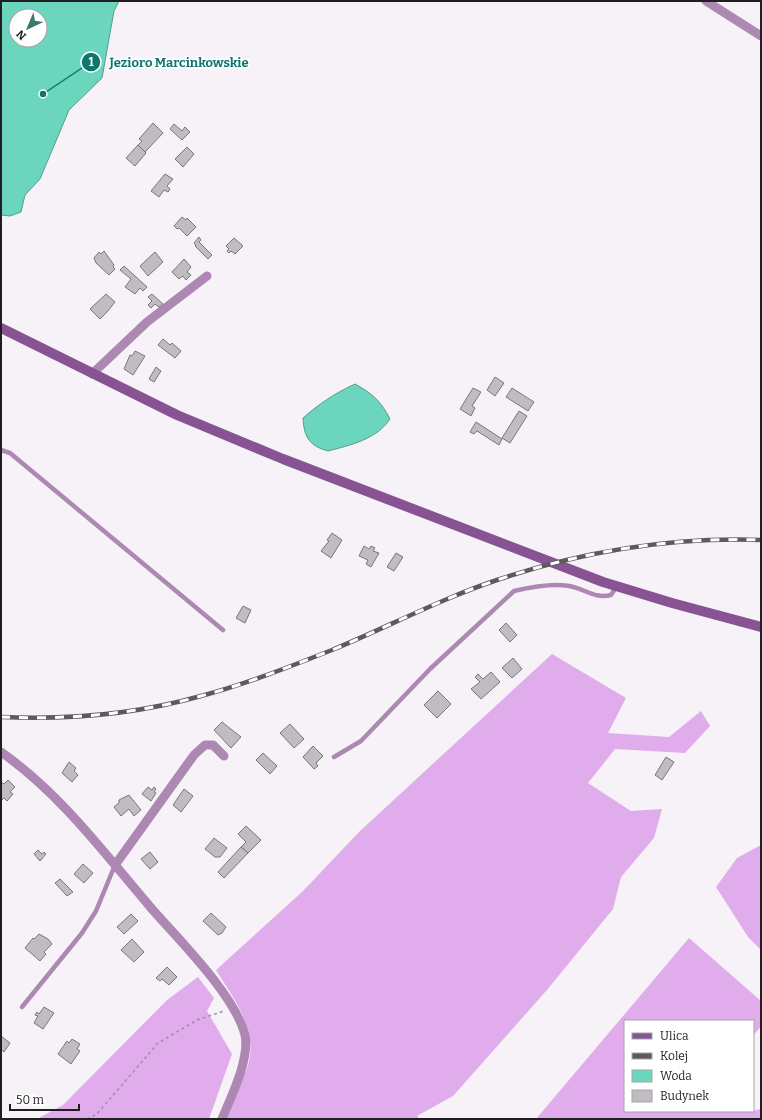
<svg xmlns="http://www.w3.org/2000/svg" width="762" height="1120" font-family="Bitter,serif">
	<rect width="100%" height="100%" fill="#f6f2f7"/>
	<!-- forest -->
	<g fill="#e1aceb">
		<path d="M552 654 626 698 608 733 669 737 701 711 710 726 685 753 615 749 588 783 631 811 662 809 654 838 621 877 613 909 547 990 453 1096 417 1116 420 1119H227C230 1101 241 1085 247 1068 260 1032 234 999 216 970L303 891 360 831Z"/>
		<polygon points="761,845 761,950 748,937 716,887 737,858"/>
		<polygon points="689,938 761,1001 761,1027 753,1035 753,1021 625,1021 625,1111 749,1112 761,1109 761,1119 536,1119"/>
		<polygon points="198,977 214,998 207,1011 232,1054 209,1119 37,1119 63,1105 167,1000"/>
	</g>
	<!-- water -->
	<g fill="#6cd5bd" stroke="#559e8e" fill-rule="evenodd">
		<path d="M1 1H119L114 11 102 78 69 110 40 179 25 195 21 212 10 216 1 215ZM16 16H40V40H16Z"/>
		<path d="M355 384C373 394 380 400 390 419 377 439 351 445 328 451 310 446 304 438 303 418 319 404 335 393 355 384Z"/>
	</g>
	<!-- building -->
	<g fill="#c0bcc1" stroke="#7a767a">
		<polygon points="153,123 163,133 145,152 138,145 142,141 139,139"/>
		<polygon points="174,124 182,131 185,127 190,132 182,140 170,129"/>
		<polygon points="138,145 146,153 135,166 126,158"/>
		<polygon points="187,147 194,154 183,167 175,159"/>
		<polygon points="165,174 173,179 167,186 170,189 168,192 164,190 159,197 151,191"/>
		<polygon points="182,217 186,220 187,218 196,227 187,236 179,228 177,229 174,226"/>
		<polygon points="199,237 201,240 199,242 212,255 208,259 195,246 196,245 194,243"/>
		<polygon points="234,238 243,246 235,254 231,251 229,253 227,251 229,249 226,246"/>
		<polygon points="104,251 114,265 113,267 115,269 109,275 96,263 94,258 99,252 101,254"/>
		<polygon points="155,252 163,262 148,276 140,266"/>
		<polygon points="184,259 191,267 187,272 191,275 186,280 183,276 179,279 172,272"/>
		<polygon points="124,266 147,287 143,291 140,288 135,294 125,287 131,279 120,270"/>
		<polygon points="106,294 115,302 107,312 100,319 90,309"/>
		<polygon points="152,294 163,304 159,307 155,304 151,308 148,305 152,301 148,297"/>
		<polygon points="163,339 170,345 172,343 181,351 175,358 158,345"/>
		<polygon points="135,351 145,356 133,375 124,369 130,355 132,356"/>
		<polygon points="156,367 161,371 154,382 149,379"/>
		<polygon points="495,377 504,383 495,396 487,390"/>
		<polygon points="473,388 481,392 472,406 475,408 471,416 460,409"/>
		<polygon points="512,388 534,402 528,411 506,397"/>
		<polygon points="519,411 527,416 510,443 502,438"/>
		<polygon points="476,422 502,439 499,445 477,431 474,434 470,432"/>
		<polygon points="332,533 342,540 331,558 321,551 329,541 327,540"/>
		<polygon points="364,546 369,549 371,546 375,548 373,551 379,553 371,567 366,564 368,560 359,556"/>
		<polygon points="396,553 403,557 394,571 387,567"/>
		<polygon points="243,606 251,610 245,623 236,618"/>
		<polygon points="506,623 517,635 510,642 499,630"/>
		<polygon points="513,658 522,669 512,678 502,668"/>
		<polygon points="491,672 500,682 481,699 471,689 480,682 475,677 478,674 483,679"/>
		<polygon points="438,691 451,704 437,718 424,705"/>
		<polygon points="222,722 241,737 231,748 214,730"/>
		<polygon points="290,724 304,739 294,748 280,733"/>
		<polygon points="313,746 323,756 316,763 318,766 314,769 303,757"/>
		<polygon points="263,753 277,766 270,774 256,760"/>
		<polygon points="666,757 674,762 662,780 655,775"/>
		<polygon points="69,762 76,768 74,771 78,775 72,782 62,773"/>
		<polygon points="8,780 15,787 10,792 13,794 7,801 4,798 1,801 1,782 4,784"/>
		<polygon points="148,787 152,790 154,787 156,789 154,792 156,793 151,801 142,794"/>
		<polygon points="184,789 193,796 181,812 173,805"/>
		<polygon points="129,795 141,810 134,816 129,809 121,816 114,807 119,803 119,800"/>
		<polygon points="246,826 261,840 248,853 241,847 246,842 238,834"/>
		<polygon points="214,838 227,848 220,857 215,857 205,849"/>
		<polygon points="241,847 248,853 224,878 218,872"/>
		<polygon points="38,850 42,854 44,852 46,854 40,861 34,854"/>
		<polygon points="150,852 158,862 150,869 141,859"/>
		<polygon points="83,864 93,873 84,883 74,874"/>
		<polygon points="60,879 73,892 67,896 55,883"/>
		<polygon points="211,913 226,927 222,933 218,935 203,921"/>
		<polygon points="131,914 138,921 124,934 117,927"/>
		<polygon points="39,934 48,939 52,944 44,952 46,954 40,961 25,948 33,938 34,939"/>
		<polygon points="132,939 144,952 134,962 121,950"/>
		<polygon points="167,967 177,977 169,985 162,979 160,981 156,978"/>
		<polygon points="44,1007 54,1013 43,1029 34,1023 38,1016 35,1015 37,1012 39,1014"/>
		<polygon points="1,1036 10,1043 4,1052 1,1049"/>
		<polygon points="72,1039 80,1044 77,1049 80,1051 71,1064 58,1054 67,1041 69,1043"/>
	</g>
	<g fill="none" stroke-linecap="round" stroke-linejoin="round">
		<!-- path -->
		<polyline stroke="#989599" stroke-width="1.5" stroke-dasharray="3 3" stroke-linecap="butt" points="87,1119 97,1114 158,1043 197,1020 224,1011"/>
		<!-- lane -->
		<g stroke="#ac88b3" stroke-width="4.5">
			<polyline points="1,450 10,453 223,630"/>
			<path d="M334 757 361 741 430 669 514 591C531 587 552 583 569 586 586 589 594 599 611 595L617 586"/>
			<polyline points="22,1007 82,933 96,911 115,865"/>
		</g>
		<!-- street -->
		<g stroke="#ac88b3" stroke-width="9">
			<polyline points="706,1 761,36"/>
			<polyline points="92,374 147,322 207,276"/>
			<path d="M1 752C61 794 105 854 152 909 179 940 235 995 245 1035 250 1059 231 1097 222 1119"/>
			<polyline points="115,865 194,755 205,745 213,745 224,756"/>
		</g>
		<!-- secondary -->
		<polyline stroke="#875392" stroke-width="10" points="1,328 177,415 283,459 603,582 672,603 761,627"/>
		<!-- rail casing -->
		<g stroke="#5c5a5c" stroke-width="4.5">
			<path id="rail" d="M1 717C68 720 137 714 201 696 246 684 289 667 332 650 388 627 442 598 500 579 585 551 671 537 761 540"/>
		</g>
		<!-- rail -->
		<use href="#rail" stroke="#fff" stroke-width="3" stroke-dasharray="9" stroke-linecap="butt"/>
	</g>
	<!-- callouts -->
	<path fill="none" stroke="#0f766e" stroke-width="1.5" d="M43 94L91 62"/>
	<g fill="#0f766e" stroke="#fff" stroke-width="1.5">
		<circle cx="43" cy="94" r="4"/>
		<circle cx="91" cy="62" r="10"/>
	</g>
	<g font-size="12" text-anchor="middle" font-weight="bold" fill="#fff">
		<text x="91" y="66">1</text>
	</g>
	<g font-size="13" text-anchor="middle" font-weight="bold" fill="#0f766e" stroke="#fff" stroke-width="3.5" stroke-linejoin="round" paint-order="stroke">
		<text x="179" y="67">Jezioro Marcinkowskie</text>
	</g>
	<!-- border -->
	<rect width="762" height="1120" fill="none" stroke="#201e20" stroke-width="4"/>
	<!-- legend -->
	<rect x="624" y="1020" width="130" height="92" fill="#ffffff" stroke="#a6a5a6"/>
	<rect x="632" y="1033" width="20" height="6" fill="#875392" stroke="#a6a5a6"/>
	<text x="660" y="1040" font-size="12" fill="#201e20">Ulica</text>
	<rect x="632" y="1053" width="20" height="6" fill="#5c5a5c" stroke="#a6a5a6"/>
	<text x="660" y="1060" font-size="12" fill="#201e20">Kolej</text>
	<rect x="632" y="1070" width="20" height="12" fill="#6cd5bd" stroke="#a6a5a6"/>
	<text x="660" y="1080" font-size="12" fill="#201e20">Woda</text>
	<rect x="632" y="1090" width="20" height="12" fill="#c0bcc1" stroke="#a6a5a6"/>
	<text x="660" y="1100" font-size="12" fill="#201e20">Budynek</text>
	<!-- north arrow -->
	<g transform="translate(28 28) rotate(224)"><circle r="19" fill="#ffffff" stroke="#a6a5a6"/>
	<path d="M0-3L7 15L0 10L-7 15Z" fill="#387a6c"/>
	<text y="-6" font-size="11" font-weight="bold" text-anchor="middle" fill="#201e20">N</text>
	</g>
	<!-- scale -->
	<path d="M10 1104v6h69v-6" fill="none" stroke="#201e20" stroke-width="2"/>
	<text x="16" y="1104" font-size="12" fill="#201e20" stroke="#ffffff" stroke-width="3" paint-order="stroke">50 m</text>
</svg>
